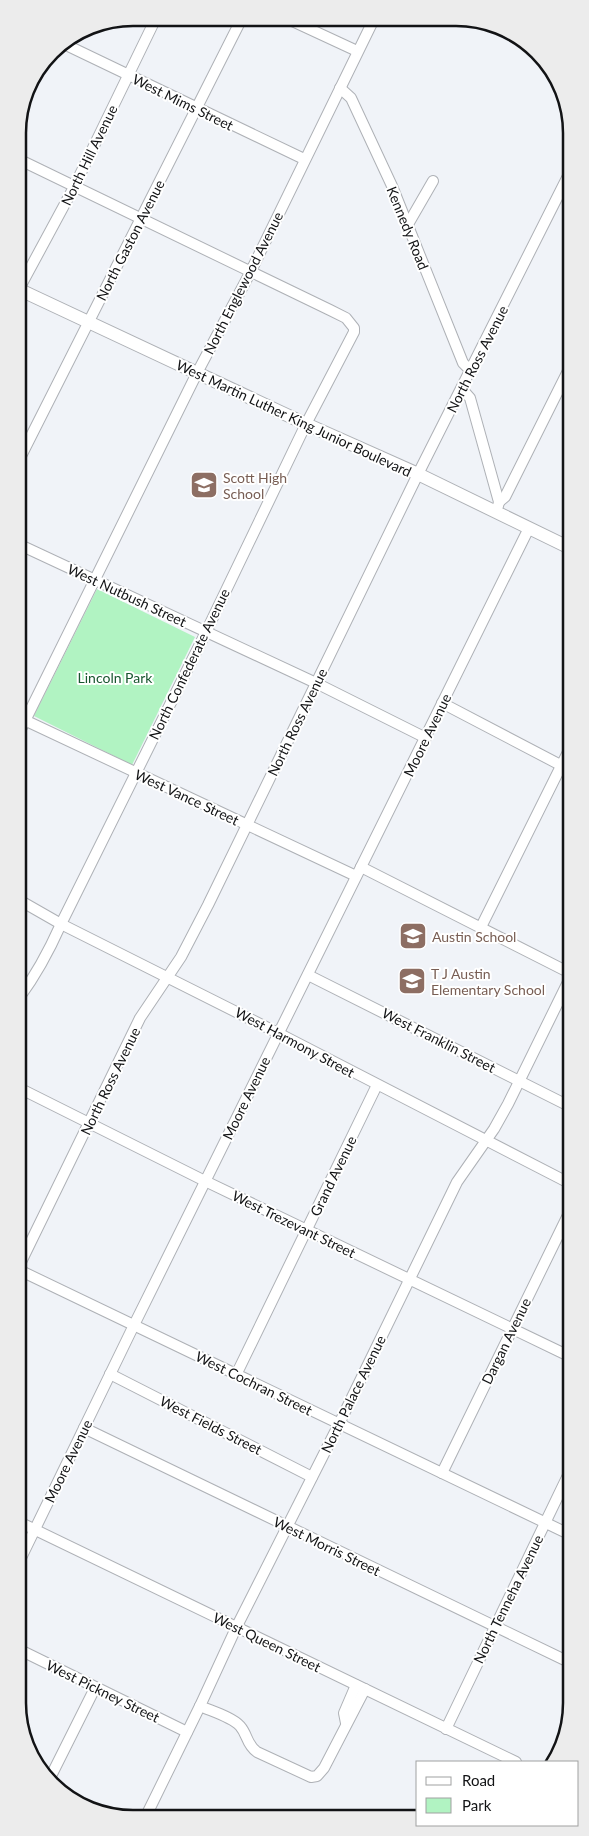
<svg xmlns="http://www.w3.org/2000/svg" width="589" height="1836" font-family="Lato,sans-serif">
	<rect width="100%" height="100%" fill="#f0f3f8"/>
	<!-- green -->
	<polygon fill="#b1f3c2" points="97,589 195,637 132,765 34,716"/>
	<g fill="none" stroke-linecap="round" stroke-linejoin="round">
		<!-- minor casing -->
		<g stroke="#aeb1b6" stroke-width="12">
			<g id="minor">
				<polyline points="288,19 357,51"/>
				<polyline points="62,43 304,159"/>
				<polyline points="340,88 351,98 392,186 463,363 471,371"/>
				<path d="M18 159 330 310 346 318 354 328V332L306 424 206 632 61 924C49 951 36 975 19 998"/>
				<polyline points="407,226 433,181"/>
				<polyline points="19,289 74,187 156,18"/>
				<polyline points="462,389 470,398 499,502 498,506"/>
				<polyline points="18,462 242,18"/>
				<polyline points="499,502 505,497 570,367"/>
				<polyline points="18,544 316,683 426,738"/>
				<polyline points="442,703 570,770"/>
				<polyline points="18,717 356,876"/>
				<polyline points="18,735 197,373 251,271 374,19"/>
				<polyline points="361,867 570,973"/>
				<polyline points="19,900 61,924 278,1033 571,1184"/>
				<polyline points="481,927 570,748"/>
				<polyline points="308,975 571,1107"/>
				<polyline points="19,1088 205,1181 571,1357"/>
				<polyline points="19,1266 140,1018 181,957 208,905 418,474 569,174"/>
				<polyline points="19,1270 571,1535"/>
				<polyline points="110,1374 312,1477"/>
				<polyline points="236,1375 377,1085"/>
				<polyline points="84,1428 571,1663"/>
				<polyline points="442,1473 571,1209"/>
				<polyline points="19,1522 516,1762"/>
				<polyline points="19,1562 134,1325 529,528"/>
				<polyline points="20,1650 187,1732"/>
				<path d="M200 1706C211 1711 232 1717 240 1726 248 1735 246 1744 257 1752L311 1777 317 1776 324 1768 365 1689"/>
				<polyline points="346,1723 344,1713 356,1685"/>
				<polyline points="446,1729 571,1469"/>
				<polyline points="49,1780 95,1688"/>
				<polyline points="146,1816 200,1706 236,1628 339,1424 457,1182 494,1129 508,1104 570,978"/>
			</g>
		</g>
		<!-- major casing -->
		<g stroke="#aeb1b6" stroke-width="14">
			<polyline id="major" points="18,289 306,424 418,474 570,548"/>
		</g>
		<!-- minor -->
		<use href="#minor" stroke="#fff" stroke-width="10"/>
		<!-- major -->
		<use href="#major" stroke="#fff" stroke-width="12"/>
	</g>
	<!-- icons -->
	<defs>
		<g id="school-square" transform="scale(1.4375)"><rect x="-9" y="-9" width="18" height="18" rx="4" fill="#8d6e63" stroke="#fff"/><path d="M0-5L7-2L0 1L-7-2ZM-4 1L0 2.5L4 1V4Q0 6-4 4Z" fill="#fff"/></g>
	</defs>
	<g fill-rule="evenodd">
		<use href="#school-square" x="204" y="485"/>
		<use href="#school-square" x="413" y="936"/>
		<use href="#school-square" x="412" y="981"/>
	</g>
	<g text-anchor="middle" dominant-baseline="central" stroke-width="4" stroke-linejoin="round" paint-order="stroke">
		<!-- street labels -->
		<g font-size="14" fill="#121315" stroke="#fff">
			<text transform="translate(183 102) rotate(26)">West Mims Street</text>
			<text transform="translate(89 155) rotate(-64)">North Hill Avenue</text>
			<text transform="translate(408 228) rotate(68)">Kennedy Road</text>
			<text transform="translate(130 240) rotate(-63)">North Gaston Avenue</text>
			<text transform="translate(243 283) rotate(-63)">North Englewood Avenue</text>
			<text transform="translate(477 359) rotate(-63)">North Ross Avenue</text>
			<text transform="translate(294 418) rotate(25)">West Martin Luther King Junior Boulevard</text>
			<text transform="translate(127 595) rotate(25)">West Nutbush Street</text>
			<text transform="translate(189 664) rotate(-64)">North Confederate Avenue</text>
			<text transform="translate(297 722) rotate(-64)">North Ross Avenue</text>
			<text transform="translate(427 735) rotate(-64)">Moore Avenue</text>
			<text transform="translate(187 797) rotate(25)">West Vance Street</text>
			<text transform="translate(439 1040) rotate(27)">West Franklin Street</text>
			<text transform="translate(295 1042) rotate(28)">West Harmony Street</text>
			<text transform="translate(110 1081) rotate(-64)">North Ross Avenue</text>
			<text transform="translate(246 1098) rotate(-64)">Moore Avenue</text>
			<text transform="translate(333 1176) rotate(-64)">Grand Avenue</text>
			<text transform="translate(294 1224) rotate(26)">West Trezevant Street</text>
			<text transform="translate(506 1341) rotate(-64)">Dargan Avenue</text>
			<text transform="translate(254 1383) rotate(26)">West Cochran Street</text>
			<text transform="translate(353 1394) rotate(-64)">North Palace Avenue</text>
			<text transform="translate(211 1425) rotate(27)">West Fields Street</text>
			<text transform="translate(68 1461) rotate(-64)">Moore Avenue</text>
			<text transform="translate(327 1546) rotate(26)">West Morris Street</text>
			<text transform="translate(508 1599) rotate(-64)">North Tenneha Avenue</text>
			<text transform="translate(267 1642) rotate(26)">West Queen Street</text>
			<text transform="translate(103 1691) rotate(26)">West Pickney Street</text>
		</g>
		<!-- education labels -->
		<g font-size="14" fill="#785e54" stroke="#fff" text-anchor="start">
			<text x="223" y="477">Scott High<tspan x="223" dy="16">School</tspan></text>
			<text x="432" y="936">Austin School</text>
			<text x="431" y="973">T J Austin<tspan x="431" dy="16">Elementary School</tspan></text>
		</g>
		<!-- park labels -->
		<g font-size="14" fill="#18562f" stroke="#fff">
			<text x="115" y="677">Lincoln Park</text>
		</g>
	</g>
	<!-- crop -->
	<path d="M0 0H589V1836H0ZM133 26H456A107 107 0 0 1 563 133V1703A107 107 0 0 1 456 1810H133A107 107 0 0 1 26 1703V133A107 107 0 0 1 133 26Z" fill="#ececec" fill-rule="evenodd"/>
	<path fill="none" stroke="#121315" stroke-width="2.5" d="M133 26H456A107 107 0 0 1 563 133V1703A107 107 0 0 1 456 1810H133A107 107 0 0 1 26 1703V133A107 107 0 0 1 133 26Z"/>
	<!-- legend -->
	<rect x="416" y="1761" width="162" height="65" fill="#ffffff" stroke="#a0a1a1"/>
	<rect x="426" y="1777" width="25" height="8" fill="#ffffff" stroke="#a0a1a1"/>
	<text x="462" y="1786" font-size="15" fill="#121315">Road</text>
	<rect x="426" y="1798" width="25" height="15" fill="#b1f3c2" stroke="#a0a1a1"/>
	<text x="462" y="1811" font-size="15" fill="#121315">Park</text>
</svg>
